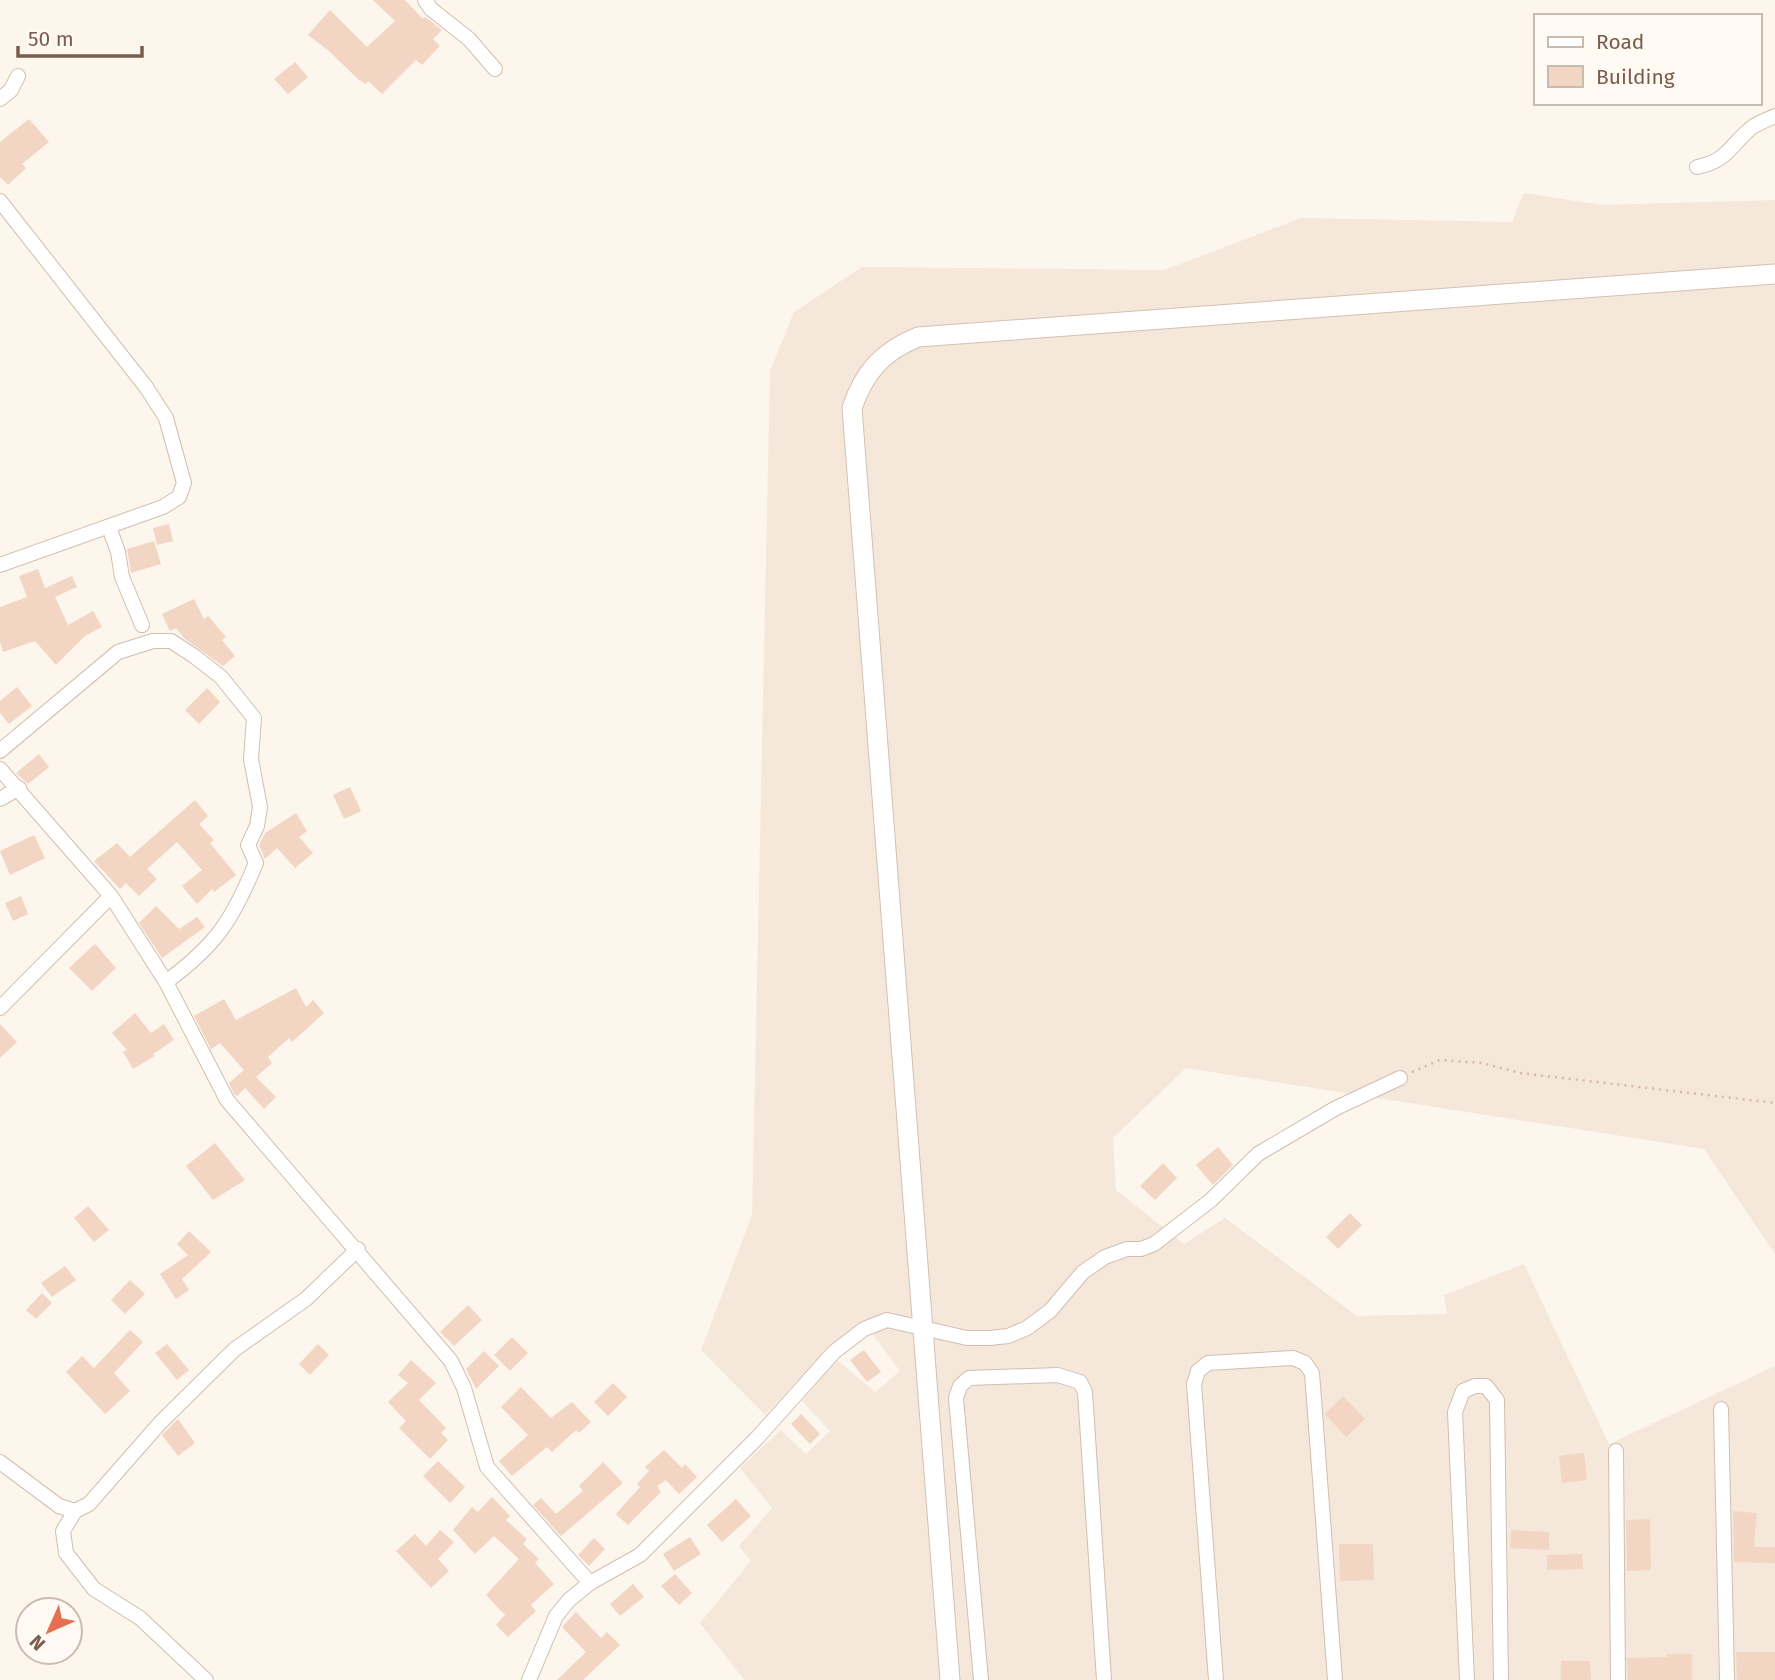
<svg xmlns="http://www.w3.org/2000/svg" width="1775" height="1680" font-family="'Fira Sans',sans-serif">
	<rect width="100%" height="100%" fill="#fdf6ec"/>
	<!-- residential -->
	<polygon fill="#f5e8da" points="1524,193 1602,205 1775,200 1775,1254 1704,1149 1186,1068 1113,1138 1116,1190 1184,1244 1225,1218 1357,1316 1447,1314 1444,1295 1524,1264 1609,1444 1775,1366 1775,1680 744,1680 700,1623 751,1561 739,1546 772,1508 740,1468 781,1430 806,1454 830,1431 802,1401 836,1359 875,1392 900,1371 863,1322 830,1346 765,1415 701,1350 752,1215 770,371 794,312 862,267 1164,270 1301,218 1512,222"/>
	<!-- building -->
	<g fill="#f3d5c3">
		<polygon points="373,0 405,0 423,19 425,17 442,30 433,39 440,46 422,65 416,60 382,94 368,81 366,84 359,80 329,51 308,35 330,10 367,47 395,21"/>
		<polygon points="295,62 308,77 288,94 274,79"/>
		<polygon points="29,119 49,142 22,164 26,168 8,185 0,177 0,142"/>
		<polygon points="169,524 173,541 157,545 153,528"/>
		<polygon points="154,541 161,564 131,573 127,549"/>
		<polygon points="38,569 45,588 72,576 77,587 55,597 68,625 93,611 102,627 85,636 56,665 35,641 3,652 0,642 0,607 27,597 19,576"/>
		<polygon points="194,599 204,619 208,616 226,637 222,640 235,656 223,666 185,639 176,628 170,631 162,614"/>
		<polygon points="17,687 32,706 9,724 0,713 0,701"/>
		<polygon points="207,688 220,702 199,724 185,710"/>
		<polygon points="39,754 49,767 28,784 16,773"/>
		<polygon points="350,787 361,811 344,819 333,795"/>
		<polygon points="195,800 208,816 199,824 214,840 210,843 236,875 214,892 212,889 197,904 182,886 202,870 177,842 147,869 157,879 139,896 126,883 120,889 94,861 117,843 130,857"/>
		<polygon points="296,813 307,831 299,837 313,853 295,868 277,848 265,859 259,845 265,833"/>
		<polygon points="34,835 45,858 10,875 0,851"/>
		<polygon points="21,896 28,914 13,921 5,903"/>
		<polygon points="156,906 179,929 197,917 205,927 162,958 139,923"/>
		<polygon points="95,944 116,968 92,991 69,968"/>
		<polygon points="296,988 306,1007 313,1000 324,1013 292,1042 289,1038 268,1057 272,1063 256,1077 276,1097 264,1109 245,1088 237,1096 234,1094 229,1083 244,1070 220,1043 211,1049 194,1016 224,999 236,1020"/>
		<polygon points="135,1013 151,1033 164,1024 174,1040 153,1054 155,1056 133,1069 123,1052 127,1050 112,1033"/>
		<polygon points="0,1024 17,1042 0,1058"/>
		<polygon points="215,1143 245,1180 213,1200 186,1166"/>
		<polygon points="1218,1147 1233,1165 1213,1185 1196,1165"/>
		<polygon points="1163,1163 1177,1178 1155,1200 1140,1186"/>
		<polygon points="88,1206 109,1230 94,1242 74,1218"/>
		<polygon points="1350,1213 1362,1225 1338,1249 1326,1237"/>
		<polygon points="189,1231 211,1252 182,1279 189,1290 176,1299 160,1274 188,1255 177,1244"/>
		<polygon points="65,1266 76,1280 52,1297 41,1283"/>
		<polygon points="130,1280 145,1294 125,1314 111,1300"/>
		<polygon points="42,1293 52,1303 36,1319 26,1310"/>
		<polygon points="468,1305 482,1320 454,1346 440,1332"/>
		<polygon points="130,1330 143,1342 114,1373 130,1391 105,1414 66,1372 82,1356 94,1368"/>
		<polygon points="512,1337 528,1353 510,1371 494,1355"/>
		<polygon points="167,1344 189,1370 177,1380 155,1353"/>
		<polygon points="318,1344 329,1355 310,1375 299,1364"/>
		<polygon points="864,1350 881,1372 867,1382 850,1360"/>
		<polygon points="484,1351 499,1366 476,1389 466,1369"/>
		<polygon points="411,1360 436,1383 419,1400 446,1428 441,1433 448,1440 430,1459 399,1428 406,1421 388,1402 408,1383 398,1375"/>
		<polygon points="613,1383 627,1397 608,1416 594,1402"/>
		<polygon points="521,1387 551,1418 572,1402 591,1422 579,1433 576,1430 552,1452 547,1447 512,1476 499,1461 528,1435 501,1407"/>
		<polygon points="1343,1396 1365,1419 1346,1437 1325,1414"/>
		<polygon points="801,1414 820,1434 810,1444 791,1424"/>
		<polygon points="178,1419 195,1443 178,1456 162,1435"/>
		<polygon points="664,1450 682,1468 685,1464 697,1477 679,1494 666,1480 657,1486 661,1492 628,1525 616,1514 640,1487 637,1484 649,1471 645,1467"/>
		<polygon points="1584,1453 1587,1480 1562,1483 1559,1456"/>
		<polygon points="438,1461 465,1487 450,1503 423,1476"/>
		<polygon points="603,1462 623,1483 561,1536 533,1505 541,1498 556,1514 583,1491 579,1486"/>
		<polygon points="492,1497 510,1516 506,1520 527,1539 523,1544 539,1559 535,1563 554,1584 531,1605 536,1611 508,1637 496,1625 505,1615 486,1595 519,1559 494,1536 475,1554 453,1530 472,1507 478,1512"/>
		<polygon points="736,1499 751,1516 722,1542 707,1525"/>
		<polygon points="1733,1511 1757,1513 1754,1547 1775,1547 1775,1563 1734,1562"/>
		<polygon points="1650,1519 1651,1570 1627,1571 1626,1520"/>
		<polygon points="440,1530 454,1542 438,1559 449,1571 431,1588 396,1551 415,1534 426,1546"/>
		<polygon points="1511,1530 1549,1532 1549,1550 1510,1548"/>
		<polygon points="690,1537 701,1554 674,1571 663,1554"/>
		<polygon points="594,1538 605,1549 589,1566 578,1555"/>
		<polygon points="1339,1544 1373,1544 1374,1580 1340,1581"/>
		<polygon points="1582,1554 1583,1569 1547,1570 1547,1555"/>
		<polygon points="675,1574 692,1593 679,1605 661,1586"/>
		<polygon points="633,1584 644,1597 620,1616 610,1604"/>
		<polygon points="576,1612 601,1638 607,1632 620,1645 583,1680 557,1680 586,1652 562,1627"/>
		<polygon points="1736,1652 1775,1652 1775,1680 1737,1680"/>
		<polygon points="1667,1654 1692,1654 1692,1680 1628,1680 1627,1658 1667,1657"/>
		<polygon points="1561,1661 1590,1661 1591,1680 1561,1680"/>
	</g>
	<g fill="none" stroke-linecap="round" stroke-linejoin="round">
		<!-- street casing -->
		<g stroke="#d1beb0" stroke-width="16">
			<g id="street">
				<polyline points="425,0 431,9 469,39 495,69"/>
				<polyline points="0,99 11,90 18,76"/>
				<path d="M1697 167C1727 161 1729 147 1750 129 1757 123 1767 120 1775 116"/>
				<polyline points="0,201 146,387 166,418 184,483 179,497 163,507 0,565"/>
				<polyline points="109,527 118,552 122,577 142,625"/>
				<path d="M0 751 118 652 153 641H171L194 656 221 677 254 718 251 759 260 807 257 826 248 845 256 863C232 921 216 945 166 982"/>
				<polyline points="0,769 111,896 166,982 227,1100 451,1361 464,1388 487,1467 590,1583"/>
				<polyline points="0,799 19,788"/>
				<polyline points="0,1008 111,896"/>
				<polyline points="1721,1409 1727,1680"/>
				<polyline points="1616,1451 1618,1680"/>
				<polyline points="0,1462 59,1506 75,1511 89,1504 160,1423 235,1349 306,1299 358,1249"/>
				<polyline points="75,1511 63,1531 66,1553 94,1589 140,1618 206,1680"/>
				<polyline points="529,1680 556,1616 569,1600 590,1583 640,1555 757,1438 834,1352 864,1329 887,1320 967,1338 990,1338 1008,1336 1027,1328 1050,1311 1083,1272 1105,1257 1127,1249 1141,1249 1154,1244 1211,1200 1258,1154 1336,1108 1400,1078"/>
				<polyline points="981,1680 956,1398 960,1386 969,1378 1058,1375 1080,1382 1085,1392 1104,1680"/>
				<polyline points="1216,1680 1194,1384 1198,1371 1208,1363 1293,1358 1305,1363 1312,1373 1335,1680"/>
				<polyline points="1467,1680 1455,1412 1463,1391 1475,1386 1486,1386 1497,1400 1501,1680"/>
			</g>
		</g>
		<!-- secondary casing -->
		<g stroke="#d6c0b0" stroke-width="21">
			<path id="secondary" d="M950 1680 852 408C864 372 883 351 918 337L1775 274"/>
		</g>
		<!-- path -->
		<polyline stroke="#d9b8a5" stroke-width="2.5" stroke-dasharray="2 5" stroke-linecap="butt" points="1412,1072 1440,1060 1482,1063 1520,1073 1775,1103"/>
		<!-- street -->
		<use href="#street" stroke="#fff" stroke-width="14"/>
		<!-- secondary -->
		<use href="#secondary" stroke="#fff" stroke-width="19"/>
	</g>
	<!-- legend -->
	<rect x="1534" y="14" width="228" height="91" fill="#fffaf3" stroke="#cabbb1" stroke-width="2"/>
	<rect x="1548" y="37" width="35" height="10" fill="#ffffff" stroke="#cabbb1" stroke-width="2"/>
	<text x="1596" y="49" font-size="21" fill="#7a5c4d">Road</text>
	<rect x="1548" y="66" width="35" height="21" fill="#f3d5c3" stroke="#cabbb1" stroke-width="2"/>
	<text x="1596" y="84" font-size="21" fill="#7a5c4d">Building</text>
	<!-- north arrow -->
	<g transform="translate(49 1631) rotate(225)"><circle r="33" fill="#fffaf3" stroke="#cabbb1" stroke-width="2"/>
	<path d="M0-5L12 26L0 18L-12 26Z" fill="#e76f51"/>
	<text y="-10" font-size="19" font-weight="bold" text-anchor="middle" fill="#7a5c4d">N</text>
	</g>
	<!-- scale -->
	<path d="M18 46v10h124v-10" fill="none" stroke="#7a5c4d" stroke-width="3.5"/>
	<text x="28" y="46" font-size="21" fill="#7a5c4d" stroke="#fffaf3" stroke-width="5" paint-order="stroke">50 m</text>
</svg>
